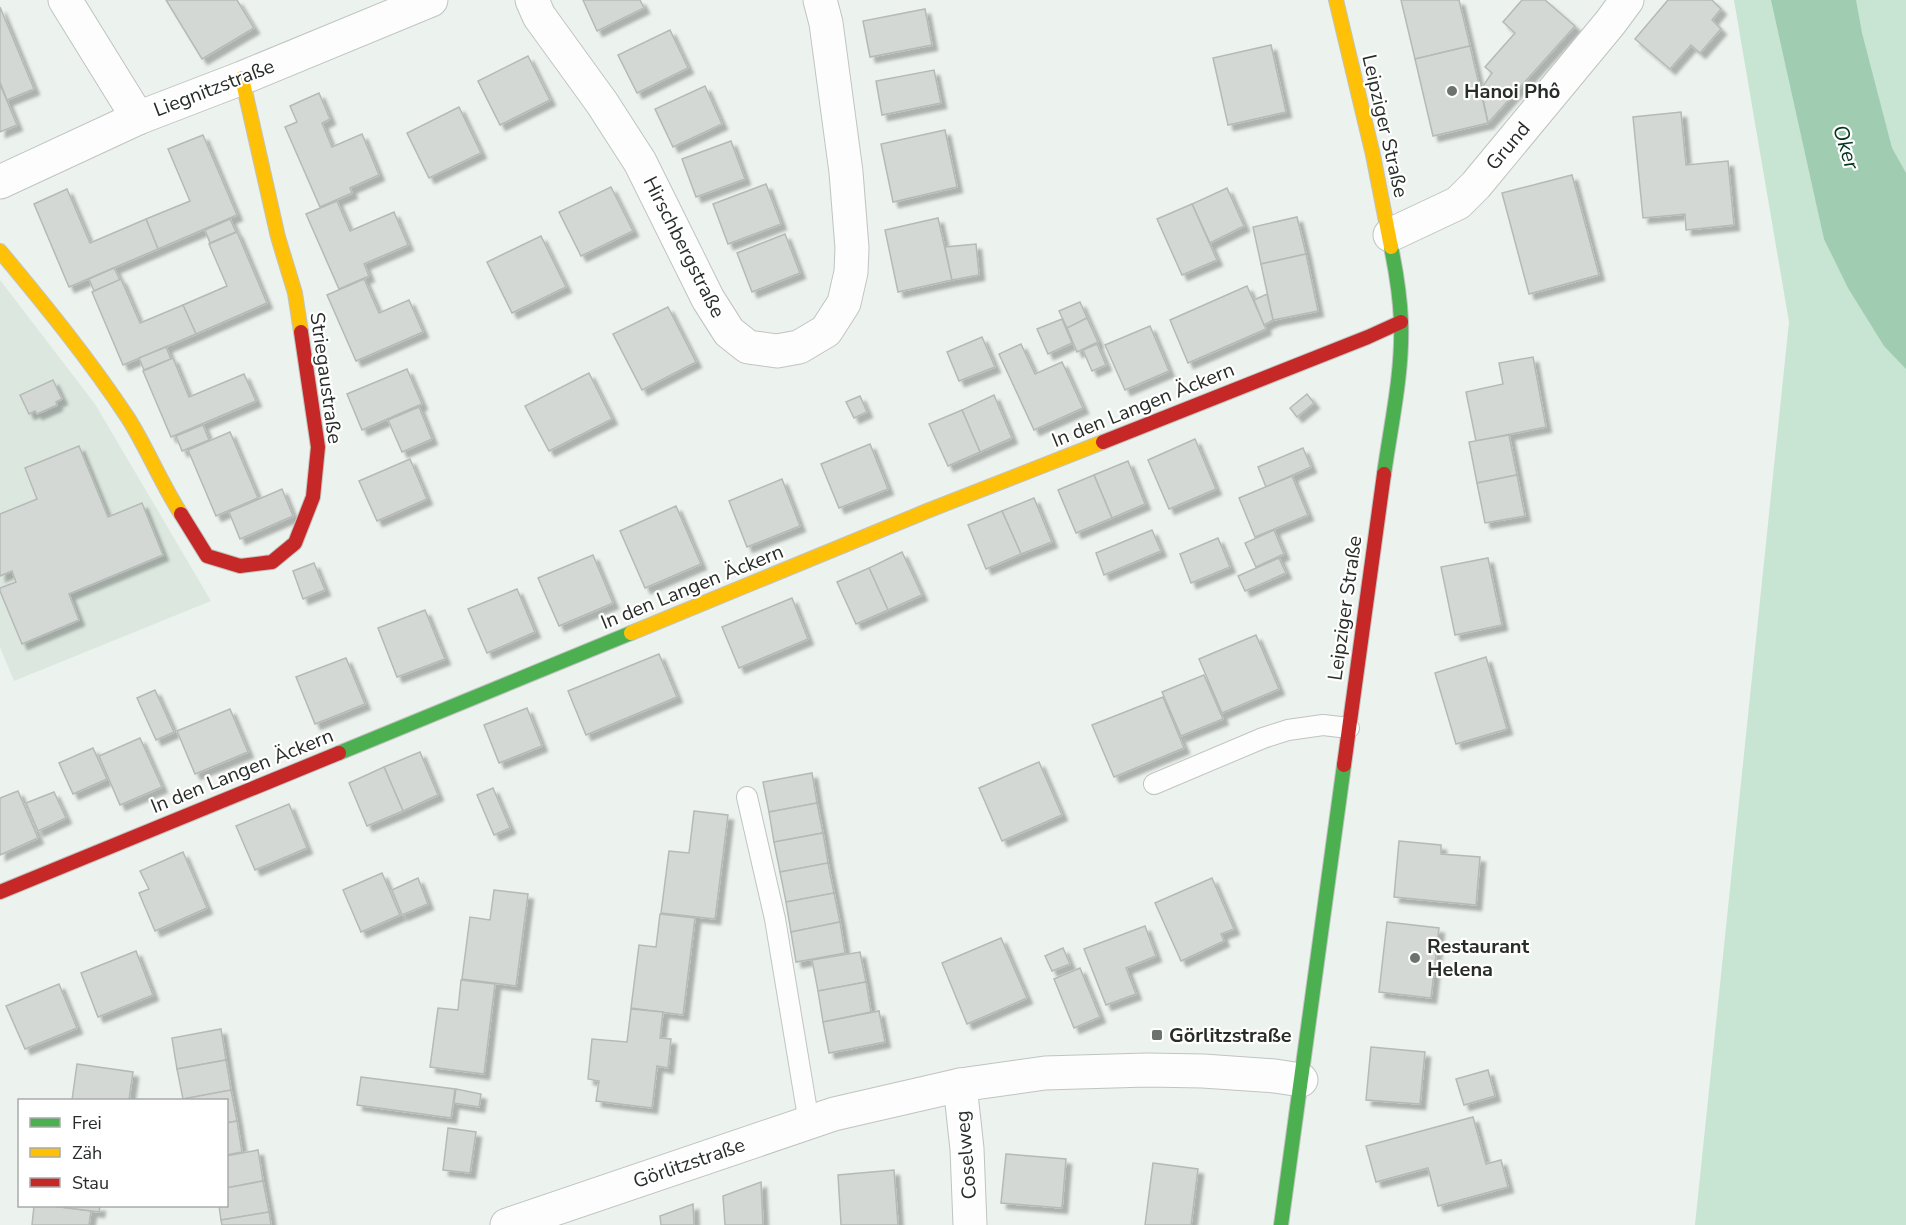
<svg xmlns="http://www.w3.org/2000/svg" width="1906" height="1225" font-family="'Nunito Sans',sans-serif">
	<defs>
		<filter id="shadow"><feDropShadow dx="5.5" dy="5.5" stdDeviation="1.5" flood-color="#0004"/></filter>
	</defs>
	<rect width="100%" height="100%" fill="#ecf2ee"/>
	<!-- built -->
	<polygon fill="#dce8df" points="0,280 95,404 211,601 14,681 0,647"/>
	<!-- green -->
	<polygon fill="#c8e4d2" points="1734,0 1906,0 1906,1225 1695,1225 1789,322"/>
	<!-- water -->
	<polygon fill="#a0ccb1" points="1771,0 1856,0 1862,33 1892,148 1906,173 1906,369 1884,346 1848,288 1824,239"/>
	<!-- building -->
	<g fill="#d4d8d5" stroke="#b6bab7" stroke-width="1.5" filter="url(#shadow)">
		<polygon points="166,0 237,0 254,28 202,59"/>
		<polygon points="583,0 640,0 644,8 597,31"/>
		<polygon points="1401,0 1459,0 1470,46 1415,59"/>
		<polygon points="1522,0 1545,0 1575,26 1488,123 1481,89 1492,73 1485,67 1515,33 1503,22"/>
		<polygon points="1668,0 1712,0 1721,9 1712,20 1721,29 1700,53 1691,45 1670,69 1635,39"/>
		<polygon points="0,7 34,89 7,100 0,82"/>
		<polygon points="925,9 932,45 870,57 863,21"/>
		<polygon points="670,30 688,68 637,93 618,55"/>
		<polygon points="1271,45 1286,112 1228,125 1213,58"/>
		<polygon points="1470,46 1488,123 1433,136 1415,59"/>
		<polygon points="528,56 550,100 500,125 478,81"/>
		<polygon points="934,70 941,103 882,115 876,81"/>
		<polygon points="0,84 17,125 0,132"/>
		<polygon points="705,86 722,124 673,147 655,109"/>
		<polygon points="319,93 330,119 322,123 332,147 362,134 379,175 350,188 352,193 320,207 285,127 297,122 290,106"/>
		<polygon points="459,107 481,153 429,178 407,133"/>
		<polygon points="1681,112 1686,165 1728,161 1734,225 1686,230 1685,214 1643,218 1633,117"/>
		<polygon points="945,130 957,187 893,202 881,144"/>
		<polygon points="203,135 237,215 158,249 146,219 190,201 168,149"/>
		<polygon points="731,141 745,179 696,197 682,159"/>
		<polygon points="1572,175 1599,275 1529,294 1502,193"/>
		<polygon points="766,184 781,224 728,244 713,204"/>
		<polygon points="611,187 633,231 581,256 559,212"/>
		<polygon points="1227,188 1244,226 1210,243 1192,204"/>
		<polygon points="67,189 90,243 146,219 158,249 69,287 34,204"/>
		<polygon points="337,201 350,231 394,212 408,245 364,264 369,276 339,289 306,214"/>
		<polygon points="1192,204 1217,260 1182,275 1157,219"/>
		<polygon points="1297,217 1306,254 1261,264 1253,227"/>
		<polygon points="938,218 952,280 898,292 885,230"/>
		<polygon points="230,219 236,232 210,243 205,230"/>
		<polygon points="237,232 267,303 196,334 183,305 227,286 209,244"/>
		<polygon points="785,234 800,273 752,292 737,253"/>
		<polygon points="541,236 566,287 512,313 487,262"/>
		<polygon points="976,244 979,275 952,280 945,247"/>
		<polygon points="1306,254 1318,311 1273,320 1261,264"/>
		<polygon points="114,268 120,280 94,291 89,279"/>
		<polygon points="121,279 140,323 183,305 196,334 123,365 92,292"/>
		<polygon points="364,279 379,313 409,300 423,332 356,361 327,295"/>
		<polygon points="1247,286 1266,329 1188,363 1170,320"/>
		<polygon points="1267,294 1273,320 1264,325 1254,300"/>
		<polygon points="1080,302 1087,318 1067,328 1059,311"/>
		<polygon points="668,307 696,362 642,390 613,334"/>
		<polygon points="1087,318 1098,342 1077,352 1067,328"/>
		<polygon points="1062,319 1072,343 1048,354 1037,329"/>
		<polygon points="1150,326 1169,371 1125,390 1105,345"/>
		<polygon points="982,337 995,367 959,381 947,352"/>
		<polygon points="1021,344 1035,374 1062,362 1083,408 1034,430 999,354"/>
		<polygon points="1097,344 1106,365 1092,371 1083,350"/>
		<polygon points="166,347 171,359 144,370 139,358"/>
		<polygon points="1533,357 1546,427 1476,441 1466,392 1503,384 1499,363"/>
		<polygon points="173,358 189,397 244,374 256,401 171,437 143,371"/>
		<polygon points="407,369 422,404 362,430 347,394"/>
		<polygon points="589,373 612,419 549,451 525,406"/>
		<polygon points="53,380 62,399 56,402 57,405 37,414 35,411 29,414 20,395"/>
		<polygon points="1307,394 1314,403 1297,417 1290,408"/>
		<polygon points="994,395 1012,438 980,452 962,410"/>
		<polygon points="860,396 867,412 854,418 846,402"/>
		<polygon points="419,407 432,439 402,452 388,420"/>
		<polygon points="962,410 980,452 948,466 929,424"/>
		<polygon points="203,425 209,440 182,451 176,436"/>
		<polygon points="230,432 258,498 216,516 188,450"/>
		<polygon points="1509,435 1517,475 1477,483 1469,442"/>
		<polygon points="1195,439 1216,489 1169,509 1148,460"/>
		<polygon points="870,444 888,489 839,508 821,464"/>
		<polygon points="79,446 108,517 142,503 163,555 69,594 79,620 22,644 0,591 0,588 16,582 12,571 0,576 0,514 37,499 25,468"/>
		<polygon points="1303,448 1311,467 1266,487 1258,467"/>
		<polygon points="410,459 427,499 377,521 359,481"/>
		<polygon points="1128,461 1145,504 1112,518 1094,475"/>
		<polygon points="1094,475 1112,518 1076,533 1058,490"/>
		<polygon points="1517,475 1525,516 1485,523 1477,483"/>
		<polygon points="1292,476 1308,515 1255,537 1239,498"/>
		<polygon points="782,479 800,526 747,547 729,501"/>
		<polygon points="282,489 293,516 240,539 229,512"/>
		<polygon points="1034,498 1052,542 1021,554 1002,511"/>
		<polygon points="676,506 701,564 645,588 620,531"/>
		<polygon points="1002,511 1021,554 986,569 968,525"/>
		<polygon points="1152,530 1161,551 1104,575 1096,553"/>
		<polygon points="1274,530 1284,554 1256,567 1245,543"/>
		<polygon points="1218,538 1230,567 1191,583 1180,554"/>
		<polygon points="902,552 922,595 888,610 869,568"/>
		<polygon points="593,555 613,603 559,626 538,578"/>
		<polygon points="1279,558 1286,573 1245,591 1238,576"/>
		<polygon points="1488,558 1502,625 1455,635 1441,567"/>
		<polygon points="314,563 325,590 303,599 293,571"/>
		<polygon points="869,568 888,610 856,624 837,582"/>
		<polygon points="517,589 535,632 487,653 468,609"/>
		<polygon points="792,598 808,639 739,668 722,627"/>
		<polygon points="425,610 445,659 397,677 378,628"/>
		<polygon points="1256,635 1279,689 1222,713 1199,659"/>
		<polygon points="659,654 677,697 586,735 568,691"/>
		<polygon points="1486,657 1507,729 1456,744 1435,673"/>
		<polygon points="346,658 365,704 315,724 296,677"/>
		<polygon points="1204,675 1223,719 1181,736 1162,692"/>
		<polygon points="155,690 174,732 156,740 137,698"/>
		<polygon points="1163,697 1184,748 1114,777 1092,725"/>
		<polygon points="527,708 542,746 499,763 484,725"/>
		<polygon points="230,709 248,752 195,774 177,731"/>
		<polygon points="140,738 162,787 120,805 99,756"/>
		<polygon points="93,748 107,779 73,794 59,763"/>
		<polygon points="420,752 438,795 403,811 384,767"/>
		<polygon points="1039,762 1062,815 1002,841 979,788"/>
		<polygon points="384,767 403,811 367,826 349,783"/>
		<polygon points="812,773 817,803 769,812 763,782"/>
		<polygon points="493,788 510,828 494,835 477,795"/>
		<polygon points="18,791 38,838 0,855 0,798"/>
		<polygon points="54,792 66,818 38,831 26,803"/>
		<polygon points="817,803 823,833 774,842 769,812"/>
		<polygon points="289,804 307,848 255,870 236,826"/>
		<polygon points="694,811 728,815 715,919 661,913 669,851 689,853"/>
		<polygon points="823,833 828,863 780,872 774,842"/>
		<polygon points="1399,841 1441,845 1441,854 1480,857 1476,905 1394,897"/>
		<polygon points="183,852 207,908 155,931 139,893 149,889 140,871"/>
		<polygon points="828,863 834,893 786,902 780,872"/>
		<polygon points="382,873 400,915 361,932 343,890"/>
		<polygon points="418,878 428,904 402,915 392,890"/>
		<polygon points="1212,878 1234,929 1221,934 1224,941 1181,961 1155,903"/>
		<polygon points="494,890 528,894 516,986 462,979 470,917 490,920"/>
		<polygon points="834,893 840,922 791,932 786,902"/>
		<polygon points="660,914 695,918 683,1015 631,1008 639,945 656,947"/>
		<polygon points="840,922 845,953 796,962 791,932"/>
		<polygon points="1387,922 1439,928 1431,998 1379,992"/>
		<polygon points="1145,926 1156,956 1126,968 1136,994 1106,1005 1084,949"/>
		<polygon points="1001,938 1027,998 967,1024 942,963"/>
		<polygon points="1063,948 1070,964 1052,971 1045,956"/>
		<polygon points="136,951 153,995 98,1017 81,973"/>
		<polygon points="860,952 866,982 818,991 812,960"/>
		<polygon points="1080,968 1100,1017 1074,1028 1054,979"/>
		<polygon points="461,980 495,984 484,1074 430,1067 438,1008 458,1010"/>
		<polygon points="866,982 871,1012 823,1022 818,991"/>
		<polygon points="59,984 77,1028 25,1049 6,1006"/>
		<polygon points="631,1009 663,1012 660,1038 671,1039 668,1068 657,1066 652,1108 596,1101 599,1081 588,1079 592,1039 627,1042"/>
		<polygon points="879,1011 885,1042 829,1053 823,1022"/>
		<polygon points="221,1029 226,1060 177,1069 172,1038"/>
		<polygon points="1371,1047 1425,1052 1420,1104 1366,1100"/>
		<polygon points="226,1060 231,1090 183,1099 177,1069"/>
		<polygon points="77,1064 133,1072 129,1100 72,1100"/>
		<polygon points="1488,1070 1495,1096 1464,1105 1456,1079"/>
		<polygon points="361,1077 455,1089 451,1118 357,1105"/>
		<polygon points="456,1089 481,1094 479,1107 454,1103"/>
		<polygon points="231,1090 237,1121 226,1123 226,1100 183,1100 183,1099"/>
		<polygon points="1473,1117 1486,1164 1501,1160 1508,1187 1438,1206 1428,1168 1376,1182 1366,1146"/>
		<polygon points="237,1121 242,1152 226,1155 226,1123"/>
		<polygon points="448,1128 476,1132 470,1173 443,1170"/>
		<polygon points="258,1150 263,1181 226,1188 226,1156"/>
		<polygon points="1006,1154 1066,1159 1062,1208 1001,1203"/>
		<polygon points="1153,1163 1198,1169 1191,1225 1145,1225"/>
		<polygon points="894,1170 898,1225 841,1225 838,1175"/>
		<polygon points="263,1181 269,1212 221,1220 219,1206 226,1206 226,1188"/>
		<polygon points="761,1182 763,1225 725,1225 723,1196"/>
		<polygon points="693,1204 694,1225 661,1225 660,1216"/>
		<polygon points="34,1206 52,1206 91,1211 89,1225 32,1225"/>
		<polygon points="53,1206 100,1206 99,1212"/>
		<polygon points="269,1212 271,1225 222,1225 221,1220"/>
	</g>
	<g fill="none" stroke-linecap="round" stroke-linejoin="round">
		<!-- lane casing -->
		<g stroke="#c0c4c1" stroke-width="22">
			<g id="lane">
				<polyline points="1154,784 1263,738 1288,730 1323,725 1349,728"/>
				<polyline points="747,797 775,919 809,1123"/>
			</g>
		</g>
		<!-- street casing -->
		<g stroke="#c0c4c1" stroke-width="35">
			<g id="street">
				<polyline points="65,0 138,118"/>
				<polyline points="532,0 539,16 602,103 640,162 708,299 729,332 748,347 777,351 799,347 826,331 844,303 851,272 852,248 846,172 826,23 820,0"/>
				<polyline points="0,182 138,118 242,78 431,0"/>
				<polyline points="1390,235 1458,203 1476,185 1610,23 1627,0"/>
				<polyline points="960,1085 967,1149 970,1225"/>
				<polyline points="507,1225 834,1114 960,1085 1045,1073 1147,1070 1203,1071 1275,1076 1301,1080"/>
			</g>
		</g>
		<!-- fast casing -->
		<g stroke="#c0c4c1" stroke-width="16">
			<g id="fast">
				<path d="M1384 474C1391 424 1403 372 1401 321 1400 296 1396 271 1391 247"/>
				<polyline points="339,753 631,633"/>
				<polyline points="1281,1225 1344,765"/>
			</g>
		</g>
		<!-- slow casing -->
		<g stroke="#c0c4c1" stroke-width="16">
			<g id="slow">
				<polyline points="1336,0 1373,155 1391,247"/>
				<polyline points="242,78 278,237 295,293 301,332"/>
				<path d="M0 251C45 305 89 359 128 418 147 448 161 483 181 514"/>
				<polyline points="631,633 927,511 1103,442"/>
			</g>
		</g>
		<!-- jam casing -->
		<g stroke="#c0c4c1" stroke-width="16">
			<g id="jam">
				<polyline points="1103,442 1368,337 1401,322"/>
				<polyline points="181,514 207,556 240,566 272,562 295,543 313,497 318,447 301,332"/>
				<polyline points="1344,765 1384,474"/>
				<polyline points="0,892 339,753"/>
			</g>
		</g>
		<!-- lane -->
		<use href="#lane" stroke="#fcfdfc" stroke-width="20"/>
		<!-- street -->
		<use href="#street" stroke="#fcfdfc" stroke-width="33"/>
		<!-- fast -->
		<use href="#fast" stroke="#4caf50" stroke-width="14"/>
		<!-- slow -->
		<use href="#slow" stroke="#ffc107" stroke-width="14"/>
		<!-- jam -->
		<use href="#jam" stroke="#c62828" stroke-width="14"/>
	</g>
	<!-- markers -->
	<g fill="#6d726f" stroke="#fff" stroke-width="2">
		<circle cx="1452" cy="91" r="6"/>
		<circle cx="1415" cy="958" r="6"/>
		<rect x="1151" y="1029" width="12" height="12" rx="3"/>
	</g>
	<g text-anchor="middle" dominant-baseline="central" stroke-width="4.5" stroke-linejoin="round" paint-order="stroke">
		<!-- street labels -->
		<g font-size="20" fill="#292d2a" stroke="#fff">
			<text transform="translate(214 88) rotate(-21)">Liegnitzstraße</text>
			<text transform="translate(1385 126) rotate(77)">Leipziger Straße</text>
			<text transform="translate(1508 146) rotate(-50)">Grund</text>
			<text transform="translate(684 247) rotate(63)">Hirschbergstraße</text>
			<text transform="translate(326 378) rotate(82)">Striegaustraße</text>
			<text transform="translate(1143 405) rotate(-22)">In den Langen Äckern</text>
			<text transform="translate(692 587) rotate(-22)">In den Langen Äckern</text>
			<text transform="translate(1345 608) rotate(-82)">Leipziger Straße</text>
			<text transform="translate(242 771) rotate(-22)">In den Langen Äckern</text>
			<text transform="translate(966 1155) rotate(-95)">Coselweg</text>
			<text transform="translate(689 1163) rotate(-19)">Görlitzstraße</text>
		</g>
		<!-- poi labels -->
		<g font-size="20" font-weight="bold" fill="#292d2a" stroke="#fff" text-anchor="start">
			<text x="1464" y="91">Hanoi Phô</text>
			<text x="1427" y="946">Restaurant<tspan x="1427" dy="23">Helena</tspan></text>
			<text x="1169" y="1035">Görlitzstraße</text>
		</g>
		<!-- water labels -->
		<g font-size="21" font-style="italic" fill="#04361f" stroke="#fff">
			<text transform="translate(1846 147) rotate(73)">Oker</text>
		</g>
	</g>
	<!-- legend -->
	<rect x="18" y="1099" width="210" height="108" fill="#ffffff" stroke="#a9abaa" stroke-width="1.5"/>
	<rect x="30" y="1118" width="30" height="9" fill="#4caf50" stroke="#a9abaa" stroke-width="1.5"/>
	<text x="72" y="1129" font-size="18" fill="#292d2a">Frei</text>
	<rect x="30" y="1148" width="30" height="9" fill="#ffc107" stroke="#a9abaa" stroke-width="1.5"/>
	<text x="72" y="1159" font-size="18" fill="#292d2a">Zäh</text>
	<rect x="30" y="1178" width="30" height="9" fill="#c62828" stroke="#a9abaa" stroke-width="1.5"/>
	<text x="72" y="1189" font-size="18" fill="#292d2a">Stau</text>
</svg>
